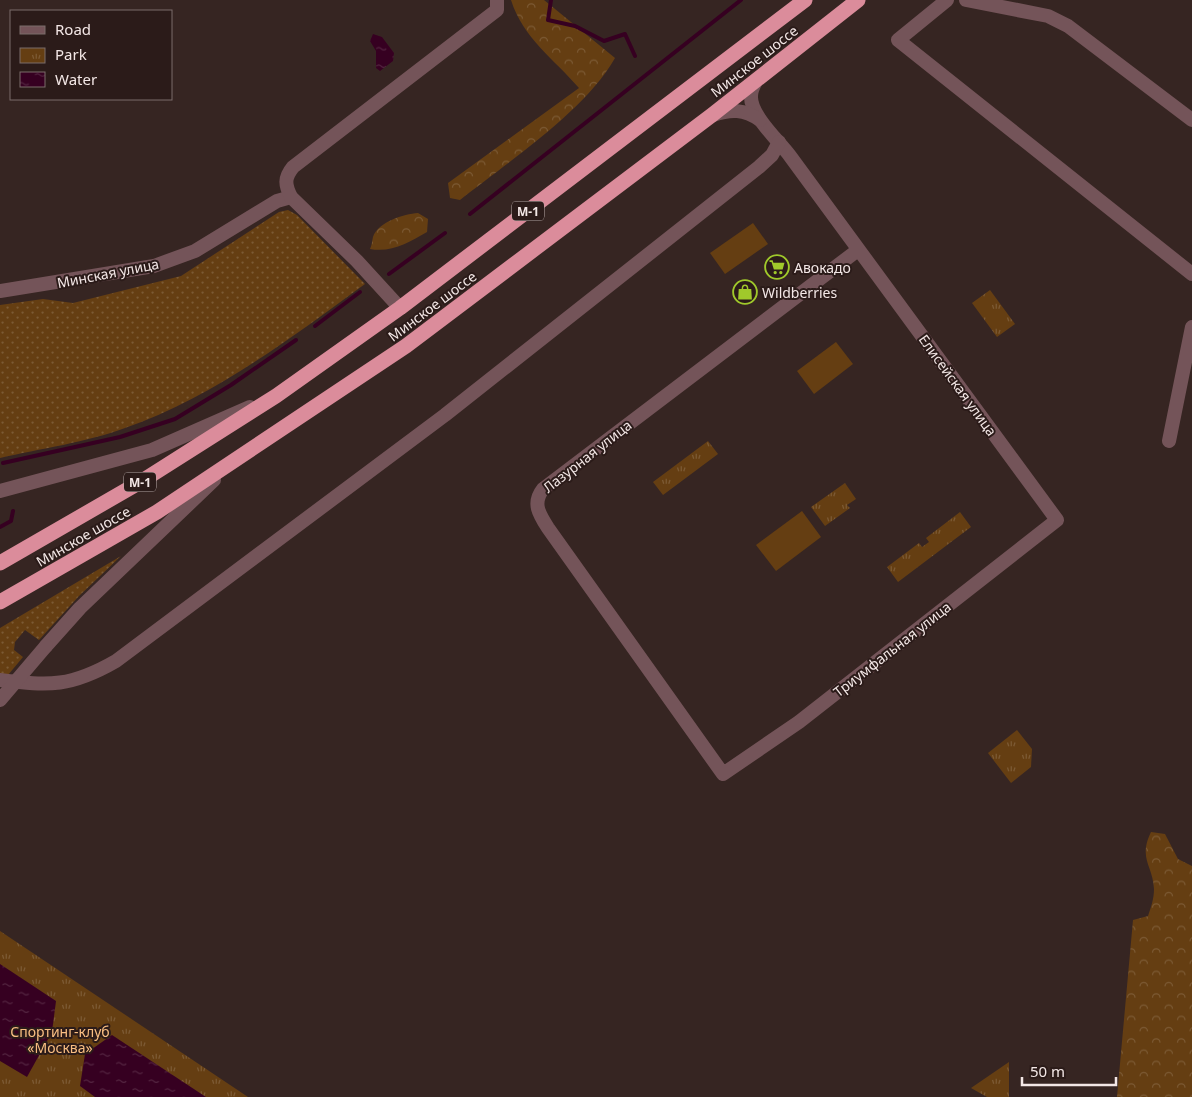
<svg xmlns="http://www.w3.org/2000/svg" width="1192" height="1097" font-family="'Noto Sans',sans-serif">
	<defs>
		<pattern id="grass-dots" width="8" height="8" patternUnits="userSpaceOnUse" patternTransform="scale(1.25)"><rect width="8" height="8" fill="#653e12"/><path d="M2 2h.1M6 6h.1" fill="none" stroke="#7c5a34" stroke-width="1.8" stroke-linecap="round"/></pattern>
		<pattern id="forest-crowns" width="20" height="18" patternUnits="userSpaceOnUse" patternTransform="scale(1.25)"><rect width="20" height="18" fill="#653e12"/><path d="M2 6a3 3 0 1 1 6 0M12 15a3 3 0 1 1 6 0" fill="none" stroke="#7c5a34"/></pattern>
		<pattern id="park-tufts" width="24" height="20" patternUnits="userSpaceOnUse" patternTransform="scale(1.25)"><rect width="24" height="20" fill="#653e12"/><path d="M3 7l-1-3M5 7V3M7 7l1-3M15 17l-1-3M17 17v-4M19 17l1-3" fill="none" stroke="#7c5a34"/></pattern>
		<pattern id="water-ripples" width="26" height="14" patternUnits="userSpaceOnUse" patternTransform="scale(1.25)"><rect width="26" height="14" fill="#360021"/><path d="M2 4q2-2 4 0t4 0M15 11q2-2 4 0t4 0" fill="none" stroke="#542541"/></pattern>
	</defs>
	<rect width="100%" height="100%" fill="#362522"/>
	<!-- grass -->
	<g fill="url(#grass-dots)">
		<path d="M288 210 297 215 365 284C291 338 212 398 125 428 88 442 39 449 0 458V305L43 299 73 303 181 276 279 212Z"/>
		<polygon points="121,556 79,596 39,640 25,630 15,642 14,650 23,657 8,675 0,674 0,628"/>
	</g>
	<!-- forest -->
	<g fill="url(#forest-crowns)">
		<path d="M511 0H544L615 58C585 111 508 162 460 200L450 198 448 183 579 88C554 59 523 38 511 0Z"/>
		<path d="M418 213 428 219 427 232C409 242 392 253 370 249 372 245 372 241 373 237 378 222 404 214 418 213Z"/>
		<path d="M1151 832 1165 834 1178 859 1192 866V1097H1117L1133 920 1148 916C1151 907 1154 899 1154 889 1153 865 1138 859 1151 832Z"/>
	</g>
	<!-- park -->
	<g fill="url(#park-tufts)">
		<polygon points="990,290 1015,324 997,337 972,303"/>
		<polygon points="708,441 718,454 663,495 653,482"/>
		<polygon points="845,483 856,499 847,505 850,508 825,526 811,507"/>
		<polygon points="960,512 971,527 898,582 887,567 919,543 922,547 929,542 926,538"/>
		<polygon points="1017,730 1032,749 1031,767 1011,783 988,753"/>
		<polygon points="0,931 248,1097 0,1097"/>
		<polygon points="1009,1062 1009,1097 987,1097 971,1088"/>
	</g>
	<!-- pitch -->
	<g fill="#653e12">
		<polygon points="753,223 768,244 725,274 710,253"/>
		<polygon points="836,342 853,364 814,394 797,371"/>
		<polygon points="802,511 821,537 776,571 756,545"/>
	</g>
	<!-- water -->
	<g fill="url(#water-ripples)">
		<polygon points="373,34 382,37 394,53 393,61 380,71 376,68 376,51 370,41"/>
		<polygon points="0,964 56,1001 52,1032 27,1077 0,1061"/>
		<polygon points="112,1035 206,1097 95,1097 80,1086 85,1054"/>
	</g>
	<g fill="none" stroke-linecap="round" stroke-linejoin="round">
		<!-- stream -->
		<g stroke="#360021" stroke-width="4">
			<polyline points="551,0 548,20 575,26 604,41 625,34 635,56"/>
			<polyline points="470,214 741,0"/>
			<polyline points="389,274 445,233"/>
			<polyline points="315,326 360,292"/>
			<polyline points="3,463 120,437 175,419 231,385 296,340"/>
			<polyline points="0,527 11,521 13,511"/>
		</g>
		<!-- minor -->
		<g stroke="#745459" stroke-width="14">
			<polyline points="947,0 898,40 1192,274"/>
			<polyline points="966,0 1048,16 1068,26 1192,120"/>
			<path d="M756 81C754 85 751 90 751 96 750 115 779 141 790 156L1057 520 799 722 723 774 548 528C539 514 532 503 543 489L858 250"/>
			<path d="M713 115C731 109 744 109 760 120"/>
			<polyline points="0,291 154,266 195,251 277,201 291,197"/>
			<path d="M400 308 357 261 291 197C285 185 284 178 293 167L497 10V0"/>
			<polyline points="1169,441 1192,327"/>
			<polyline points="0,491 152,450 250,407"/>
			<polyline points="46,646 80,608 214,480"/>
			<path d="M0 680C50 686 71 687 116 661L445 415 759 167 772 155 779 142"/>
		</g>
		<!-- highway -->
		<g stroke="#db8c9b" stroke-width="15">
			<polyline points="0,563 142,481 276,396 400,308 805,0"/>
			<polyline points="0,602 157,512 406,346 712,115 858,0"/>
		</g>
		<!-- minor-bridge -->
		<polyline stroke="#745459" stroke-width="14" points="0,700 46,646"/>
	</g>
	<!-- icons -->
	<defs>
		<g id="supermarket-ring" transform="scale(1.25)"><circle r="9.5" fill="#2b1b19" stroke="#a0c92b" stroke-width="1.5"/><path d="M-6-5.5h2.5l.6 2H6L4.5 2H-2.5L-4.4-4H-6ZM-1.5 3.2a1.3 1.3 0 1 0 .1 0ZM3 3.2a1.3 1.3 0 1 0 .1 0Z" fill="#a0c92b"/></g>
		<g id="shop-ring" transform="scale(1.25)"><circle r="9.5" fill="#2b1b19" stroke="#a0c92b" stroke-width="1.5"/><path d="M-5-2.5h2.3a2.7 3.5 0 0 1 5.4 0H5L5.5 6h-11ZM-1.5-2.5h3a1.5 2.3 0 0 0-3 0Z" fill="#a0c92b"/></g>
	</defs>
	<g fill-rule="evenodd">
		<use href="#supermarket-ring" x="777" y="267"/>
		<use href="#shop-ring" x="745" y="292"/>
	</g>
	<g text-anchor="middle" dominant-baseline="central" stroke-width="4" stroke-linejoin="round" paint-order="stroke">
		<!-- shield labels -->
		<g fill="#2b1b19" stroke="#b7aaa8" stroke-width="1">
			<rect x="512" y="201.5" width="32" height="19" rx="4"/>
			<rect x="124" y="472.5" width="32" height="19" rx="4"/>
		</g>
		<g font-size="12" font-weight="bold" fill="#f3e7e6">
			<text x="528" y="211">М-1</text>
			<text x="140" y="482">М-1</text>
		</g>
		<!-- street labels -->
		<g font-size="14" fill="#f3e7e6" stroke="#2b1b19">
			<text transform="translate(754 61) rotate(-38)">Минское шоссе</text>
			<text transform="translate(108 273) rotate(-11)">Минская улица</text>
			<text transform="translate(432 306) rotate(-37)">Минское шоссе</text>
			<text transform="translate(958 385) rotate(54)">Елисейская улица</text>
			<text transform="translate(587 456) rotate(-38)">Лазурная улица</text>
			<text transform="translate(83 536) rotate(-30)">Минское шоссе</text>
			<text transform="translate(892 649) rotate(-38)">Триумфальная улица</text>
		</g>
		<!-- poi labels -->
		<g font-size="14" fill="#f3e7e6" stroke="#2b1b19" text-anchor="start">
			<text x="794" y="267">Авокадо</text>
			<text x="762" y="292">Wildberries</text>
		</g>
		<!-- park labels -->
		<g font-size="14" fill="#f9be82" stroke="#2b1b19">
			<text x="60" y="1031">Спортинг-клуб<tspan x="60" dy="16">«Москва»</tspan></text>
		</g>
	</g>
	<!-- legend -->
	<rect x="10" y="10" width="162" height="90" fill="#2b1b19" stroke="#7b6d6b"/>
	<rect x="20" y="26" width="25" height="8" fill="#745459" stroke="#7b6d6b"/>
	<text x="55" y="35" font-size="15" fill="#f3e7e6">Road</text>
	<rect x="20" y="48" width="25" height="15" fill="url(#park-tufts)" stroke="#7b6d6b"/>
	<text x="55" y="60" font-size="15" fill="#f3e7e6">Park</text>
	<rect x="20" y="72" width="25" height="15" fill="url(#water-ripples)" stroke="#7b6d6b"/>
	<text x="55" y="85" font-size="15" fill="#f3e7e6">Water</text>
	<!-- scale -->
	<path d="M1022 1077v8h94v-8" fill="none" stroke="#f3e7e6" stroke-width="2.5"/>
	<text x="1030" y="1077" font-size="15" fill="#f3e7e6" stroke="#2b1b19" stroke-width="4" paint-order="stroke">50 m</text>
</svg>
